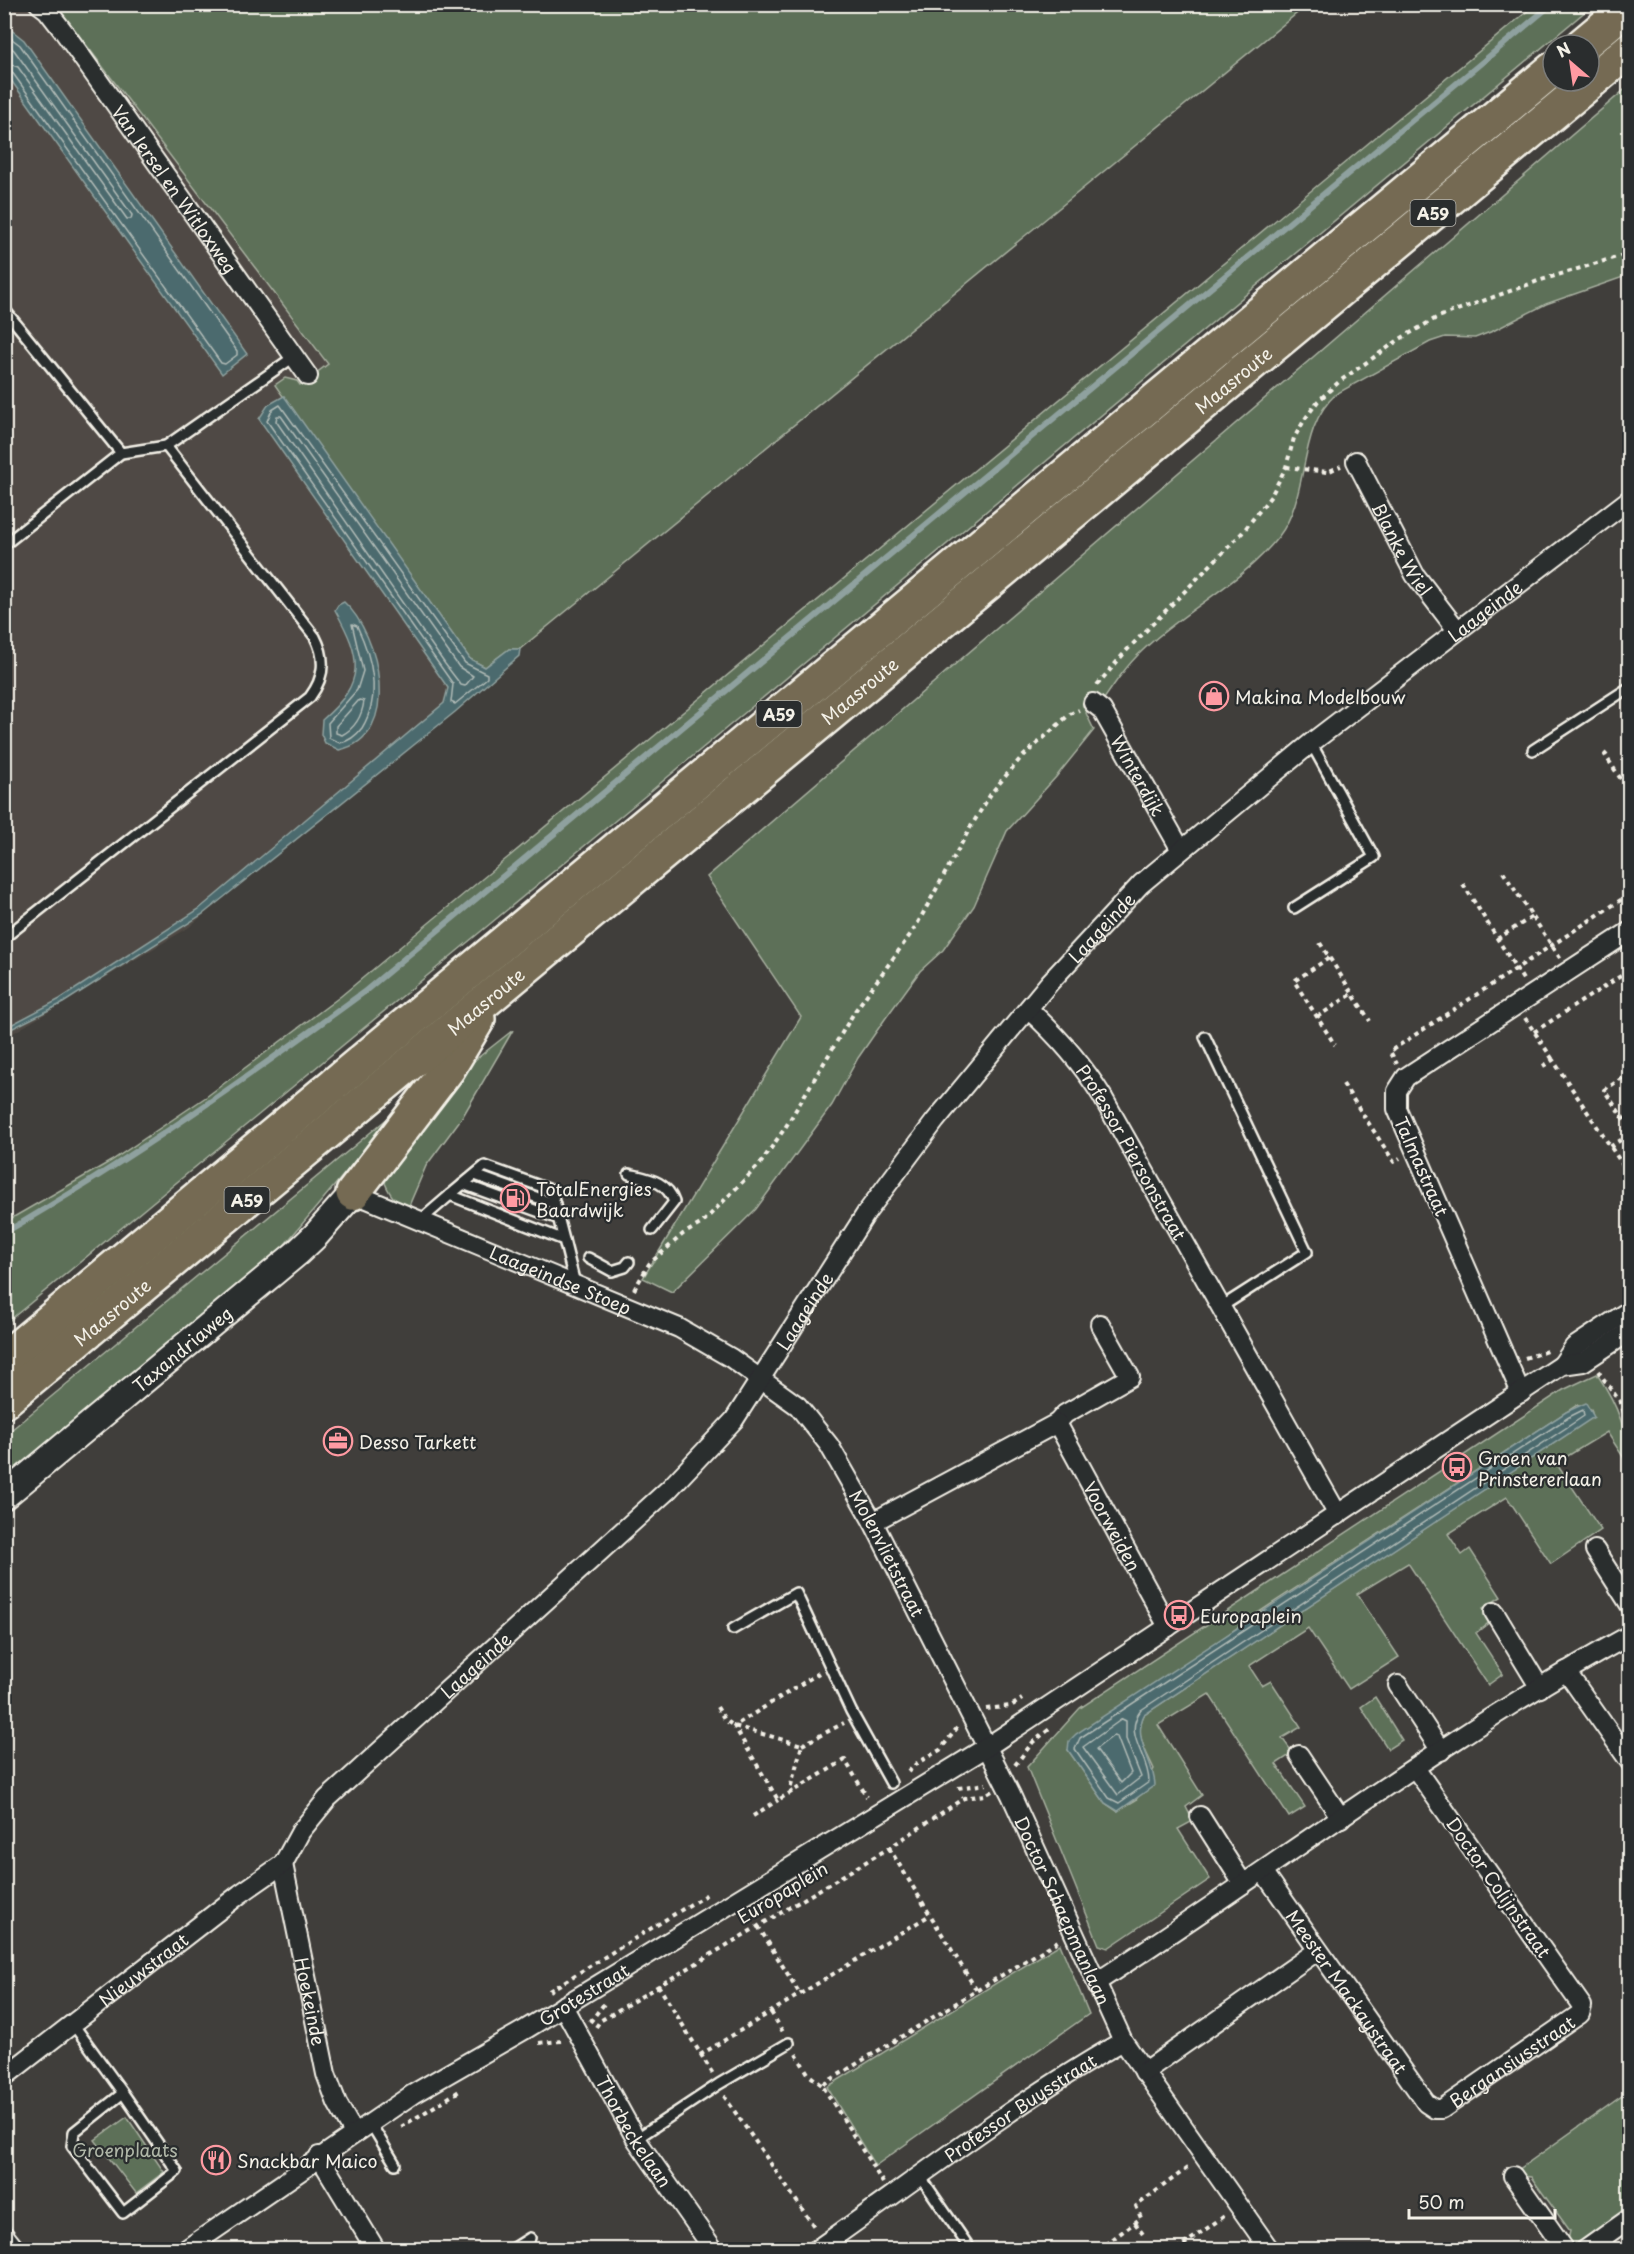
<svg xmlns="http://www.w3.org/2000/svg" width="1634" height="2254" font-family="'Playpen Sans',sans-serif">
	<rect width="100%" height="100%" fill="#403e3b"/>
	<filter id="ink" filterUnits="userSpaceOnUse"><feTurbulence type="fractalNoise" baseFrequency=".0167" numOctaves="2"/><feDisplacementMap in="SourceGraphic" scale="12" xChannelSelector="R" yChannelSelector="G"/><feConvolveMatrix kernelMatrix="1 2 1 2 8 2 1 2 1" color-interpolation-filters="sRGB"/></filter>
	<g filter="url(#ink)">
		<!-- built -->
		<polygon fill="#4f4a44" points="5,5 75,5 351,384 483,680 188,928 5,1038"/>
		<!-- green -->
		<g fill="#5d7059" stroke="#a8b0a0" stroke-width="1.5" fill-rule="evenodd">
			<polygon points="1536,4 1593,5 645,796 5,1324 5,1222 111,1161 206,1097 341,996"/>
			<polygon points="56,5 1307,5 520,649 509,649 485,667 470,659 275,385 285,378 297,381 300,385 328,364"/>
			<path d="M1629 86V275L1546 304 1493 331 1475 338 1445 337 1430 342 1336 394C1296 430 1311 494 1279 536 1242 584 1185 609 1142 651 1125 667 1113 686 1100 705L1095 697 1086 713 1094 730 1056 777 1007 831 974 906 943 950 920 971 885 1019 858 1058 832 1105 756 1209 672 1292 643 1278 801 1017 707 877Z"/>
			<path d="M513 1030 463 1116 426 1166 408 1208C395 1202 390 1195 385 1183L392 1160 461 1071Z"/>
			<polygon points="400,1108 281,1249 5,1481 5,1435"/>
			<path d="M1597 1374C1616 1402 1629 1432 1629 1466L1607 1432 1556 1463 1601 1530 1551 1564 1507 1497 1448 1534 1462 1555 1470 1549 1501 1597 1483 1608 1491 1621 1476 1633 1503 1674 1488 1685 1408 1563 1357 1594 1399 1657 1349 1689 1308 1628 1249 1666 1262 1686 1271 1681 1301 1727 1282 1738 1293 1753 1276 1764 1305 1807 1289 1817 1209 1694 1158 1725 1202 1795 1186 1807 1193 1821 1178 1829 1210 1879 1108 1948 1099 1945 1027 1767 1080 1708 1563 1390ZM1577 1405 1591 1409 1593 1417 1144 1715C1134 1735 1146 1751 1154 1769L1136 1800 1117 1811 1105 1803 1068 1750 1259 1612Z"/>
			<polygon points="1375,1697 1402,1740 1388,1749 1361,1707"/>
			<polygon points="1060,1944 1089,2014 875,2166 827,2087"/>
			<polygon points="1629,2091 1629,2209 1579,2244 1573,2246 1568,2240 1570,2231 1531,2177 1522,2176 1518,2170"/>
			<polygon points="127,2117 164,2172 136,2193 95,2140"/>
		</g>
		<!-- water -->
		<g fill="#4c6b6e" stroke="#8fa19f" stroke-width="1.5">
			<polygon points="5,25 24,40 247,354 222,374 5,72"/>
			<polygon points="284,396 470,659 485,667 509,649 520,649 519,656 455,712 203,914 63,1003 5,1032 5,1028 60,999 199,909 444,703 448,688 259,419 268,405"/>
			<path d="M344 602C380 634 403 737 339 750L325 743 321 734 322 720C366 682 362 658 335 610L338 605Z"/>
			<path d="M1586 1403 1594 1417 1144 1715C1132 1739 1154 1760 1155 1785L1118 1811 1105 1803 1068 1750 1069 1741 1076 1734 1566 1412Z"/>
		</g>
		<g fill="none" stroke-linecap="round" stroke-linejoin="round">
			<!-- shore -->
			<g stroke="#b1bbb7" stroke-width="1.5">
				<polyline points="4,33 20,45 237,351 237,355 225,364 221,363 12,72 4,69"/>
				<polyline points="4,42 14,50 132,215 131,219 127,219 18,67 4,62"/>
				<polygon points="280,405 465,663 487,674 487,678 455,704 451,702 453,684 267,421 272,410"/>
				<polygon points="277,416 281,416 459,667 473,676 465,686 461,685 445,664 276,421"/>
				<path d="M352 624 357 626C372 658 382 695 362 728 356 736 350 741 340 743L329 738 328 723 357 690 363 671Z"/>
				<path d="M359 700 364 701C362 716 355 728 342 735L336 733V726Z"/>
				<path d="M1583 1410 1584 1416 1141 1710C1122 1735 1149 1755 1149 1782L1119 1803 1109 1798 1075 1749 1080 1738 1569 1417Z"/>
				<polygon points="1122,1719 1126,1721 1126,1739 1141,1777 1118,1795 1083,1747"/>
				<polygon points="1113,1736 1117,1737 1131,1773 1121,1783 1096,1749"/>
			</g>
			<!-- stream -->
			<path stroke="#8fa19f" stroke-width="6" d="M4 1233C130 1160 247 1078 364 992L1552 4"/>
			<!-- lane casing -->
			<g stroke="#f4f1e8" stroke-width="14">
				<g id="lane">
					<polyline points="4,309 121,453"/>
					<polyline points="4,545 121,453 166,446 295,356"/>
					<polyline points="1533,750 1630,687"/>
					<polyline points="1294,908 1374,857 1311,743"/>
					<path d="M4 938 310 697C325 677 326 658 315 637L166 446"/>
					<polyline points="1205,1037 1307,1252 1221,1307"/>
					<path d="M629 1174C649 1179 667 1181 674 1202L652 1230"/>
					<polyline points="475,1175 555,1204"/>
					<polyline points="463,1184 559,1219"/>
					<polyline points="450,1195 485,1166 551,1190 564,1240"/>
					<polyline points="421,1220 450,1195 564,1240 575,1284"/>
					<polyline points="588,1258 612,1271 625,1267 629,1262"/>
					<polyline points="733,1629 796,1593 851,1711 891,1783"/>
					<polyline points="73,2024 123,2093 74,2132 72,2146 123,2213 177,2171 123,2093"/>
					<polyline points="371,2124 395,2164"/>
					<polyline points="636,2139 719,2084 789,2043"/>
					<polyline points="920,2176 971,2250"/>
					<polyline points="511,2250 530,2238"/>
				</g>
			</g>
			<!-- street casing -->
			<g stroke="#f4f1e8" stroke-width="22">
				<g id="street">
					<path id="s1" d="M39 4 47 10 64 32 308 376"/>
					<path id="s2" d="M1356 461 1415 575 1457 630"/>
					<path id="s3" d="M1093 703 1102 710 1181 850"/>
					<path id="s4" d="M1028 1009C1058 1036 1081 1062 1102 1096L1338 1515"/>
					<path id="s5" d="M353 1193 679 1328 731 1358 798 1406 829 1445 873 1522 1011 1795 1123 2041 1270 2250"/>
					<polyline points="1562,1365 1574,1347 1630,1310"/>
					<polyline points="1521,1393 1397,1109 1397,1091 1406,1077 1630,931"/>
					<polyline points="1057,1423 1065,1414 1130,1377 1100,1324"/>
					<path id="s6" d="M873 1522 1057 1423 1168 1627"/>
					<polyline points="1595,1550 1630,1605"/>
					<polyline points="1494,1612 1540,1688"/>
					<polyline points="1566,1671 1630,1762"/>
					<polyline points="1398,1685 1441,1751"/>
					<polyline points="1299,1755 1341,1818"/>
					<polyline points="1200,1816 1243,1884"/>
					<path id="s7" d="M283 1864 326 2074 337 2103 354 2133"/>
					<path id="s8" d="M1263 1871 1426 2103 1435 2109H1442L1580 2014 1582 2006 1415 1768"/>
					<path d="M1097 1982C1275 1867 1444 1737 1630 1635"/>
					<path id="s9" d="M563 2006 636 2139 714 2250"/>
					<polyline points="1144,2072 1317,1951"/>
					<path id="s10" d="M4 2077 240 1894 283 1864 301 1831 327 1799 669 1489 734 1420 867 1212 935 1121 1050 982 1141 884 1311 743 1630 499"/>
					<polyline points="319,2156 376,2250"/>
					<polyline points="1513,2176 1565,2250"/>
					<polyline points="4,2235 16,2250"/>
					<path id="s11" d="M185 2250 413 2094 526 2029 987 1747 1562 1365 1583 1362 1630 1331"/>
					<path id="s12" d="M816 2250C917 2179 1016 2102 1123 2041"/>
					<polyline points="1585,2250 1630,2218"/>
				</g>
			</g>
			<!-- secondary casing -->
			<g stroke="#f4f1e8" stroke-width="30">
				<g id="secondary">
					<path id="s13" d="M4 1496 297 1253 316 1235 353 1193"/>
				</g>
			</g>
			<!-- highway casing -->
			<g stroke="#f4f1e8" stroke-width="38">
				<g id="highway">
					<polyline points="1582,45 1630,5"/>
					<polyline points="353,1193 448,1069 478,1019"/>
					<polyline points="4,1359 1553,69"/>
					<path id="s14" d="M4 1401 1630 49"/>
				</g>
			</g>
			<!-- path -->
			<g stroke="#f4f1e8" stroke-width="4" stroke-dasharray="4.5 4.5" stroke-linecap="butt">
				<polyline points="1286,467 1327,472 1341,466"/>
				<polyline points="1097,685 1127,650 1242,533 1271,496 1286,467 1294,438 1305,419 1318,401 1340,381 1400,339 1438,317 1538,281 1630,253"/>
				<polyline points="1626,734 1630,731"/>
				<polyline points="1607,753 1605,755 1630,793"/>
				<polyline points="1503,872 1560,958"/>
				<polyline points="1463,884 1524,981"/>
				<polyline points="1497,939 1532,917"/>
				<polyline points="1320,943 1370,1021"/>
				<polyline points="1329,958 1294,981 1335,1045"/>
				<polyline points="1317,1017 1352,994"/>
				<polyline points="1525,1018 1553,1060"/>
				<polyline points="1534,1032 1630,970"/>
				<polyline points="1392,1050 1630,894"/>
				<polyline points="1391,1053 1397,1064"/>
				<polyline points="1543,1066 1553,1060 1630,1176"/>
				<polyline points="1630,1073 1604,1090 1630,1128"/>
				<polyline points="1343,1084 1394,1162 1400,1158"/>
				<polyline points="1610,1147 1630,1134"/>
				<polyline points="634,1290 649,1264 683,1234 702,1223 760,1164 785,1128 855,1011 915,928 970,828 992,792 1020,759 1070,714 1079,710"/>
				<polyline points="1525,1358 1547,1351"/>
				<polyline points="1598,1371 1621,1403 1630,1434"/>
				<polyline points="819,1673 734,1726 778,1800 845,1760 867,1797"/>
				<polyline points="717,1707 725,1720 734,1726 802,1745 790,1789 792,1792"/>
				<polyline points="986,1709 1011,1706 1022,1699"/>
				<polyline points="802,1745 844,1723"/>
				<polyline points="1015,1765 1033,1742 1051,1728"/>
				<polyline points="908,1772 917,1763 940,1750 957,1728"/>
				<polyline points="958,1788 986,1784"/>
				<polyline points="753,1816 778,1800"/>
				<polyline points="889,1848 977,1991"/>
				<polyline points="758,1926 800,1994"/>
				<polyline points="658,1985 713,2074"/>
				<polyline points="549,1991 709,1893"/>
				<polyline points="771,2012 783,2032"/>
				<polyline points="590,2022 604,2004"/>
				<polyline points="596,2027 600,2021 889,1848 964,1798 985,1795 992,1791"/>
				<polyline points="539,2043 561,2041"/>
				<polyline points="796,2054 809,2075 822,2085"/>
				<polyline points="700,2055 930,1915"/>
				<polyline points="724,2096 815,2228"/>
				<polyline points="401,2127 461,2090"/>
				<polyline points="883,2183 822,2085 1058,1941"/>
				<polyline points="1135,2223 1145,2237"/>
				<polyline points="1098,2250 1141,2218 1136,2206 1190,2166"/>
				<polyline points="1176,2250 1226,2215"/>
			</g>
			<!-- lane -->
			<use href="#lane" stroke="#2a2d2e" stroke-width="9"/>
			<!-- street -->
			<use href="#street" stroke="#2a2d2e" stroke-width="18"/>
			<!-- secondary -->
			<use href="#secondary" stroke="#2a2d2e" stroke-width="26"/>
			<!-- highway -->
			<use href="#highway" stroke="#746b52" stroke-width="33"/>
		</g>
	</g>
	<!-- icons -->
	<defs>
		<g id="shop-ring" transform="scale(1.5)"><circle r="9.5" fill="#2a2d2e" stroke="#ff9aa2" stroke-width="1.5"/><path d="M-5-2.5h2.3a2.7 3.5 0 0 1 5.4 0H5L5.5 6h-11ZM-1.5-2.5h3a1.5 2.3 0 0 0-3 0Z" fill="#ff9aa2"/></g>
		<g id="fuel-ring" transform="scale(1.5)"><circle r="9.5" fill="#2a2d2e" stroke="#ff9aa2" stroke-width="1.5"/><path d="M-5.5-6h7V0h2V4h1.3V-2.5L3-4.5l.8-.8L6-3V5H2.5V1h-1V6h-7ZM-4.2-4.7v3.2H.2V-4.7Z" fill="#ff9aa2"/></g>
		<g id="office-ring" transform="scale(1.5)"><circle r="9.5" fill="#2a2d2e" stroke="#ff9aa2" stroke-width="1.5"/><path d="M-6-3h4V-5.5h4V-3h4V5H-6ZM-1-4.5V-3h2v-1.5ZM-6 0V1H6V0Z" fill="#ff9aa2"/></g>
		<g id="bus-ring" transform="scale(1.5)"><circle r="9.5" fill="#2a2d2e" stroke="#ff9aa2" stroke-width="1.5"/><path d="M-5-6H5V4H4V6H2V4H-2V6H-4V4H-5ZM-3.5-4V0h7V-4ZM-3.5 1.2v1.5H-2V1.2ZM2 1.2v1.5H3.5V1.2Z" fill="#ff9aa2"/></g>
		<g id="restaurant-ring" transform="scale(1.5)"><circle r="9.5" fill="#2a2d2e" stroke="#ff9aa2" stroke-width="1.5"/><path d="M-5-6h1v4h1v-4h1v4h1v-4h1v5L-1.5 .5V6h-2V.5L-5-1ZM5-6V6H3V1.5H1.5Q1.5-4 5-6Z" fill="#ff9aa2"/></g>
	</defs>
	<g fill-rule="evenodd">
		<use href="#shop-ring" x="1214" y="696"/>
		<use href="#fuel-ring" x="515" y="1198"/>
		<use href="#office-ring" x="338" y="1441"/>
		<use href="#bus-ring" x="1457" y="1467"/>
		<use href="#bus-ring" x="1179" y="1615"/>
		<use href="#restaurant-ring" x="216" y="2160"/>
	</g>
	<g text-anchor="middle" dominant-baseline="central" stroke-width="4.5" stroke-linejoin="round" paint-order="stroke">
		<!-- shield labels -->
		<g fill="#2a2d2e" stroke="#b7b6b0" stroke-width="1.5">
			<rect x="1410.5" y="200" width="45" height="26" rx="4.5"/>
			<rect x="756.5" y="701" width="45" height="26" rx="4.5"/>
			<rect x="224.5" y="1187" width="45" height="26" rx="4.5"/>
		</g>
		<g font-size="16" font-weight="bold" fill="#f4f1e8">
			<text x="1433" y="213">A59</text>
			<text x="779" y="714">A59</text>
			<text x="247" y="1200">A59</text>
		</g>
		<!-- street labels -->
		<g font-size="18" fill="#f4f1e8" stroke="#2a2d2e">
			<text stroke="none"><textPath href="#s1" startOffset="230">Van Iersel en Witloxweg</textPath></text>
			<text stroke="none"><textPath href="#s14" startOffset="1598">Maasroute</textPath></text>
			<text stroke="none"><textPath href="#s2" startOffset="99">Blanke Wiel</textPath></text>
			<text stroke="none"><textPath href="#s10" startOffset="2100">Laageinde</textPath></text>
			<text stroke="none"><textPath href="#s14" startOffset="1112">Maasroute</textPath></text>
			<text stroke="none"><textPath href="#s3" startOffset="86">Winterdijk</textPath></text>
			<text stroke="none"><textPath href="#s10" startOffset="1602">Laageinde</textPath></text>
			<text stroke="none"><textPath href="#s14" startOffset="626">Maasroute</textPath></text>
			<text stroke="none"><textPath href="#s4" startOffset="178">Professor Piersonstraat</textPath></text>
			<text transform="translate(1422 1166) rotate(66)">Talmastraat</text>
			<text stroke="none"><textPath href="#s5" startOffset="225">Laageindse Stoep</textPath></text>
			<text stroke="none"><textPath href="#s10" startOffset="1116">Laageinde</textPath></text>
			<text stroke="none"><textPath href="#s14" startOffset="140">Maasroute</textPath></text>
			<text stroke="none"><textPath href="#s13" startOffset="231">Taxandriaweg</textPath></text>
			<text stroke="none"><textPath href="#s6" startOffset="326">Voorweiden</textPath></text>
			<text stroke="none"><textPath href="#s5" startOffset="668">Molenvlietstraat</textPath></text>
			<text stroke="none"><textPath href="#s10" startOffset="630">Laageinde</textPath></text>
			<text transform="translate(1499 1887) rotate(55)">Doctor Colijnstraat</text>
			<text transform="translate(782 1892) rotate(-31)">Europaplein</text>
			<text stroke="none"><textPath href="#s5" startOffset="1066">Doctor Schaepmanlaan</textPath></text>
			<text stroke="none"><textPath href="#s10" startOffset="176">Nieuwstraat</textPath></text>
			<text stroke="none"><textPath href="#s8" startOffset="147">Meester Mackaystraat</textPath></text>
			<text stroke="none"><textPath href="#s11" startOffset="474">Grotestraat</textPath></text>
			<text stroke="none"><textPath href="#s7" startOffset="140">Hoekeinde</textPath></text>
			<text stroke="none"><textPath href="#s8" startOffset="386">Bergansiusstraat</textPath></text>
			<text stroke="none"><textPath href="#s12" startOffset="249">Professor Buysstraat</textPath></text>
			<text stroke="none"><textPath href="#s9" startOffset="144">Thorbeckelaan</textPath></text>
		</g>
		<!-- poi labels -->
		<g font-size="18" fill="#f4f1e8" stroke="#2a2d2e" text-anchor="start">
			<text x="1235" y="696">Makina Modelbouw</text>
			<text x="536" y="1188">TotalEnergies<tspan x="536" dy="21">Baardwijk</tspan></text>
			<text x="359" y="1441">Desso Tarkett</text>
			<text x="1478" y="1457">Groen van<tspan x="1478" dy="21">Prinstererlaan</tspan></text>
			<text x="1200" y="1615">Europaplein</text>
			<text x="237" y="2160">Snackbar Maico</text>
		</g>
		<!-- park labels -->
		<g font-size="18" fill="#b0b7a8" stroke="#2a2d2e">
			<text x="125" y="2149">Groenplaats</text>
		</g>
	</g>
	<!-- margin -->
	<rect width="1634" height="2254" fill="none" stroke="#2a2d2e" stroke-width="24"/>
	<rect x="12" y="12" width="1610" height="2230" fill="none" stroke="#f4f1e8" stroke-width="2" filter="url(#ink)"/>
	<!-- north arrow -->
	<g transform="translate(1571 63) rotate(331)"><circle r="28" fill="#2a2d2e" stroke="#7b7b78" stroke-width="1.5"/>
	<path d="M0-4.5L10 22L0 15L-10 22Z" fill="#ff9aa2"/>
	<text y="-9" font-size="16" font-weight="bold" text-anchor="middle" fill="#f4f1e8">N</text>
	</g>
	<!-- scale -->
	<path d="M1409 2209v9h146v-9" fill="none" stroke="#f4f1e8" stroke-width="3"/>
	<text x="1418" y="2209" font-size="18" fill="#f4f1e8" stroke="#2a2d2e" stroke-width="4.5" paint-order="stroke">50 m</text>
</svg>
